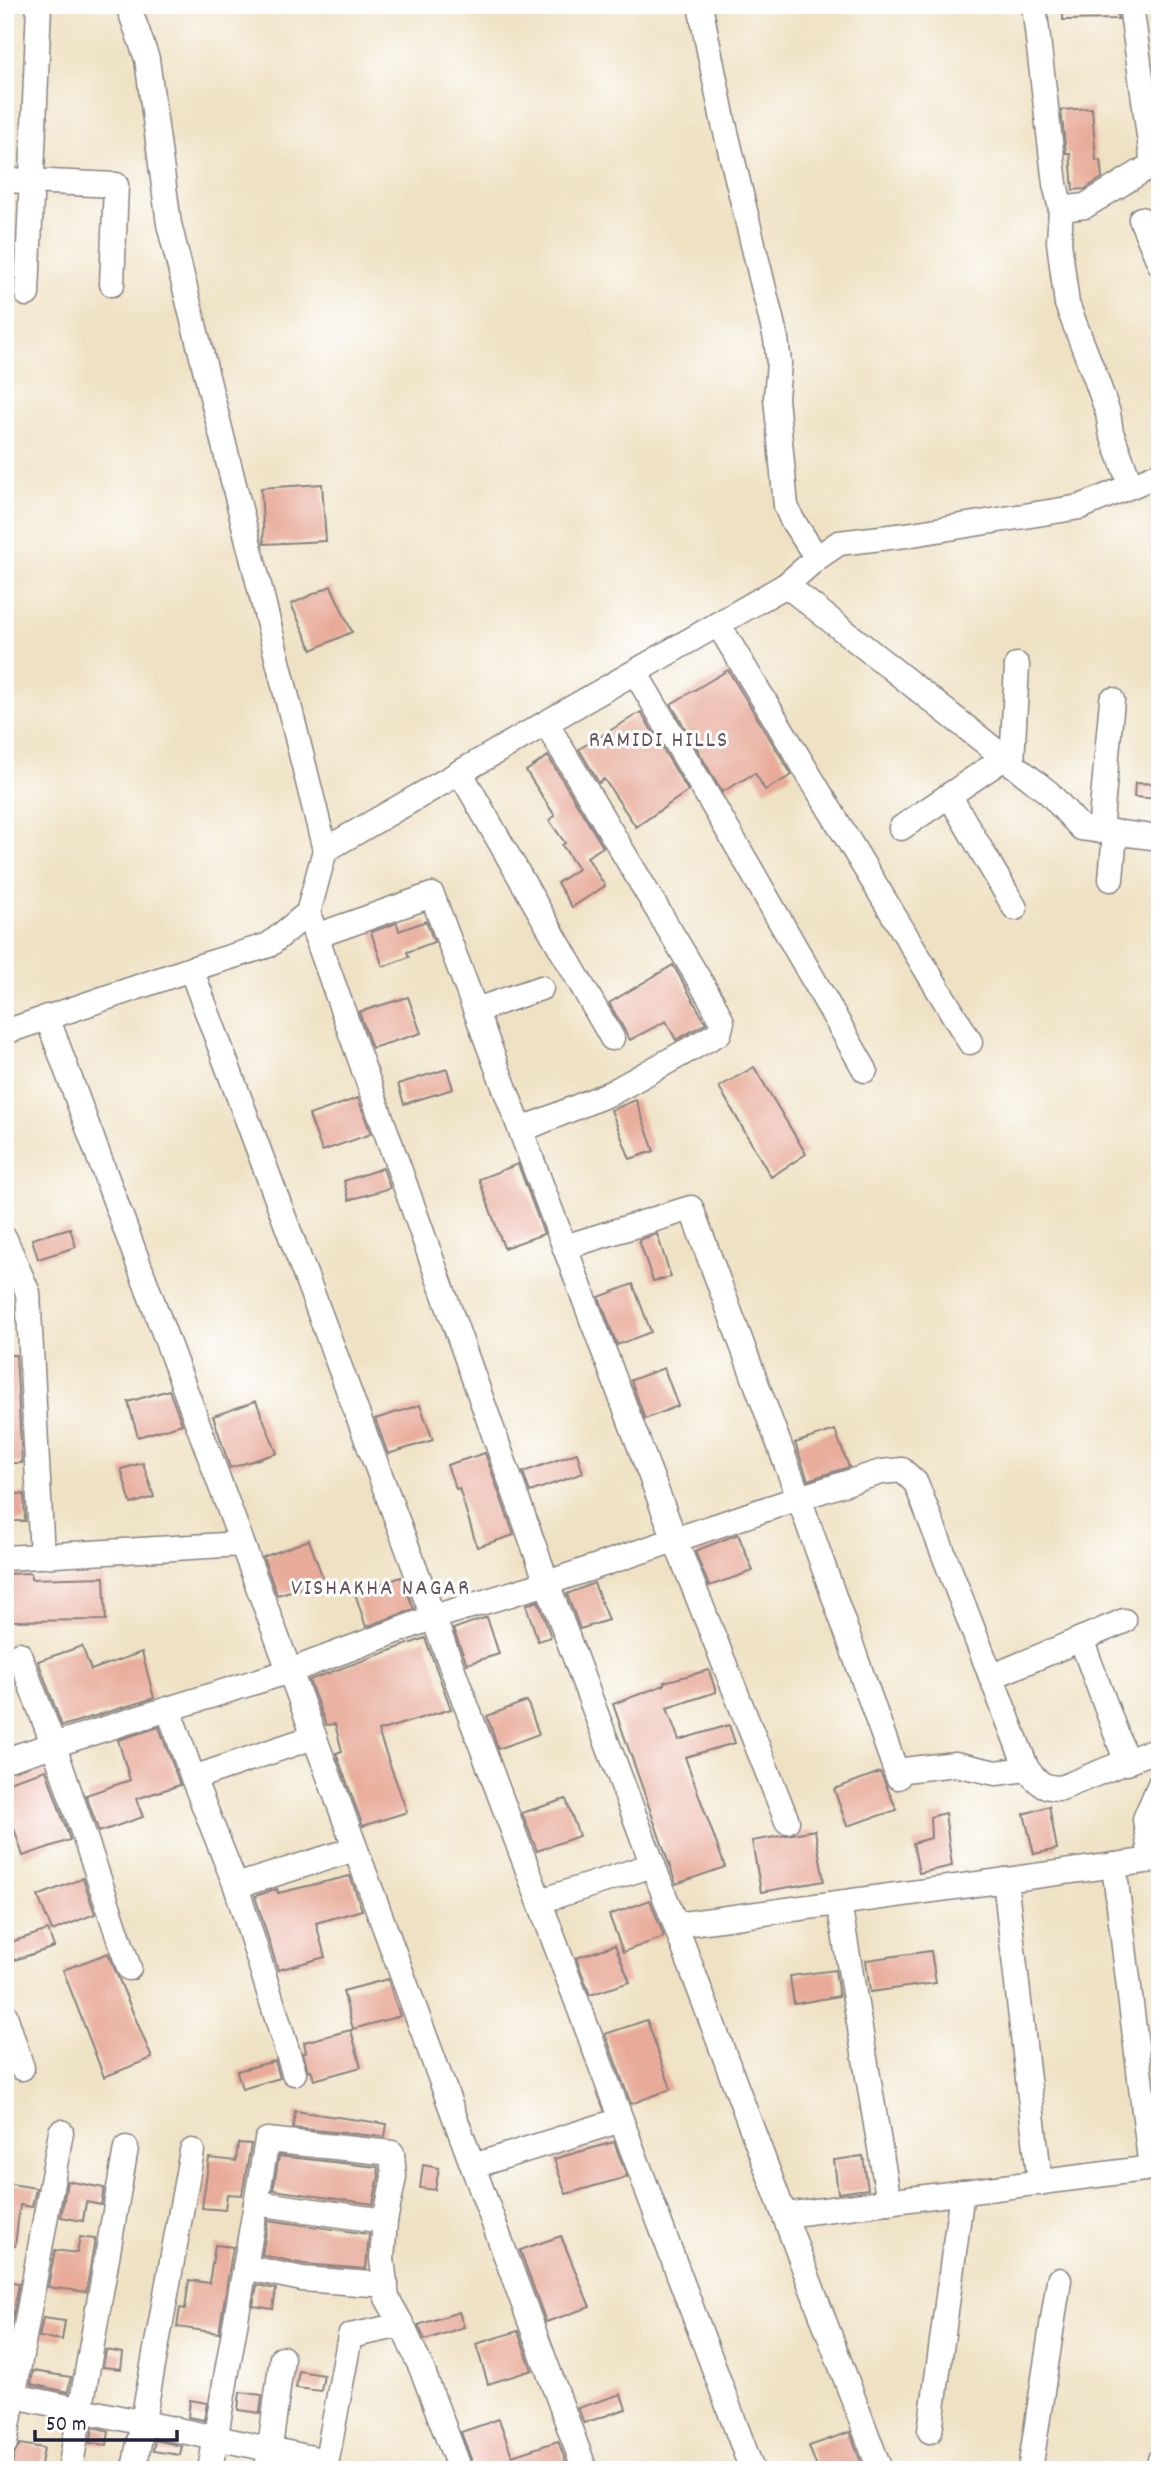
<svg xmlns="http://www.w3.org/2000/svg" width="1165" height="2475" font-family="Dekko,sans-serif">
	<rect width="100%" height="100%" fill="#fff"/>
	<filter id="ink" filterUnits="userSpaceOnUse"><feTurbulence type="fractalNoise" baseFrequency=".0143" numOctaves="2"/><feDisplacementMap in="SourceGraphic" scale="14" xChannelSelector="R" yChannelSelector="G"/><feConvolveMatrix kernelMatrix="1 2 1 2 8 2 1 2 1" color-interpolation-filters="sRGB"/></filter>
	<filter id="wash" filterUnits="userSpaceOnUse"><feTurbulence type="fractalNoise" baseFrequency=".00686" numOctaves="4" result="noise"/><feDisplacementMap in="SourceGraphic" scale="28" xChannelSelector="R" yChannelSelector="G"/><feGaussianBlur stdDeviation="1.57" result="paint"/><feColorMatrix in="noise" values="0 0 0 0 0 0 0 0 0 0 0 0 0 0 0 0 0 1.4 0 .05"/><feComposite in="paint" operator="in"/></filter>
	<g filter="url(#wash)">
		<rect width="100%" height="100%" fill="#efe2c4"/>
		<g id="blocks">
			<!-- building -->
			<g fill="#e8ab9a">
				<polygon points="1063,5 1116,5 1118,19 1063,20"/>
				<polygon points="1092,108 1096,160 1100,160 1102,178 1085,189 1073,190 1070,153 1066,153 1061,110"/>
				<polygon points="322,484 326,541 264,544 261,488"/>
				<polygon points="331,586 352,632 312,650 291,604"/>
				<polygon points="728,670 792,775 765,790 755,773 722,792 671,704"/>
				<polygon points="641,712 688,791 636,827 604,779 599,783 579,749"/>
				<polygon points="548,756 603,847 587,857 605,886 572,907 557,883 578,869 562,845 565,843 549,820 555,816 526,771"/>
				<polygon points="1135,783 1160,784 1160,799 1134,797"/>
				<polygon points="426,921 434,942 407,952 409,957 383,967 371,932 397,923 399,931"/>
				<polygon points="673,965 706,1023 676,1040 666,1021 630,1040 609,1003"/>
				<polygon points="408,997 421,1033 372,1048 359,1012"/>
				<polygon points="754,1067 806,1154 771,1177 719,1087"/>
				<polygon points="447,1069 453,1089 404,1104 398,1084"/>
				<polygon points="358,1098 371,1134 322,1151 309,1115"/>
				<polygon points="636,1100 654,1151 630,1159 611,1110"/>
				<polygon points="518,1164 544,1234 504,1248 479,1179"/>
				<polygon points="383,1168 390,1188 349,1200 344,1181"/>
				<polygon points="70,1228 76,1247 38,1259 32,1239"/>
				<polygon points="657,1234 671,1277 653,1281 639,1240"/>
				<polygon points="633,1284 651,1332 617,1345 599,1297"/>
				<polygon points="5,1355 16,1355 22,1463 5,1463"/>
				<polygon points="664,1368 678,1406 645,1419 631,1380"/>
				<polygon points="169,1390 182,1424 138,1437 128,1402"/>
				<polygon points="256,1401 277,1453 230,1468 213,1416"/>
				<polygon points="420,1405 433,1440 388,1454 375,1419"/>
				<polygon points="835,1430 849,1467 808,1480 795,1443"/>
				<polygon points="485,1453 514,1535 477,1547 459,1488 456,1489 447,1465"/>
				<polygon points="577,1453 583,1473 530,1492 523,1472"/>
				<polygon points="143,1463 154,1497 131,1504 121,1469"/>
				<polygon points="5,1494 24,1494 25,1521 5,1521"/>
				<polygon points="738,1534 753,1571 709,1586 695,1551"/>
				<polygon points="309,1540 324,1581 277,1595 263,1557"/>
				<polygon points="31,1573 31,1579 104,1577 106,1620 5,1621 5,1574"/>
				<polygon points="401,1577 414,1609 366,1627 355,1593"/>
				<polygon points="594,1583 608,1620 580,1629 567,1594"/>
				<polygon points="538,1601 551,1637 538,1641 526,1605"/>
				<polygon points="487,1617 499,1654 467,1664 453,1629"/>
				<polygon points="425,1638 451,1709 378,1731 407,1812 363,1826 336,1753 342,1751 335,1724 326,1725 309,1680"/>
				<polygon points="82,1646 91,1670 142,1652 154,1698 62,1726 38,1661"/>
				<polygon points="709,1670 716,1692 667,1708 679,1740 729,1725 735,1743 685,1757 725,1867 676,1884 613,1704 664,1685 664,1682"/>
				<polygon points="527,1701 539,1734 498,1749 487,1716"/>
				<polygon points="159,1727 180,1785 136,1799 143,1817 99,1832 86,1795 130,1780 118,1740"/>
				<polygon points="46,1770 70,1840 23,1856 10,1816 5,1818 5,1783"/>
				<polygon points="880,1772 897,1810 847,1826 834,1789"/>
				<polygon points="566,1799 579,1836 537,1851 522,1813"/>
				<polygon points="1049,1806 1057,1849 1034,1854 1024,1814"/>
				<polygon points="945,1813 952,1866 919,1873 913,1843 931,1838 930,1817"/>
				<polygon points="815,1830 824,1881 761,1892 752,1841"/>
				<polygon points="350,1876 362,1910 316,1923 325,1957 278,1970 255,1896 277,1889 278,1893"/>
				<polygon points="83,1878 95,1914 52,1931 38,1896"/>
				<polygon points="650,1900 664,1937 623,1952 609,1915"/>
				<polygon points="48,1930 54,1947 5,1963 5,1944"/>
				<polygon points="615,1945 630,1982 590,1995 576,1958"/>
				<polygon points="931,1951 936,1983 870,1992 866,1960"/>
				<polygon points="108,1953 152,2058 104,2077 63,1970"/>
				<polygon points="835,1970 839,1996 794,2004 790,1976"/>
				<polygon points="388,1979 400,2016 353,2029 343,1991"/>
				<polygon points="647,2020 671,2089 631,2104 605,2034"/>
				<polygon points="351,2030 361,2067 314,2080 311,2070 308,2071 303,2053 306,2052 304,2042"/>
				<polygon points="275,2061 280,2078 242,2089 237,2071"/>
				<polygon points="295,2111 387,2124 385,2137 293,2128"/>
				<polygon points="614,2142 627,2177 566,2194 554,2159"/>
				<polygon points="238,2143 251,2144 242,2195 227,2194 225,2210 202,2208 209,2158 236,2161"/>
				<polygon points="279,2156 378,2167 379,2176 373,2204 273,2190"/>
				<polygon points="863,2156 868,2189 838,2193 834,2160"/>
				<polygon points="423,2165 439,2168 435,2190 420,2188"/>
				<polygon points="67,2181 104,2188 101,2205 86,2202 83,2221 61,2217"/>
				<polygon points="5,2183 36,2188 32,2207 20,2205 15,2246 5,2245"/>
				<polygon points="268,2220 369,2234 366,2269 304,2264 262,2255"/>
				<polygon points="561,2236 590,2307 546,2322 520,2250"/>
				<polygon points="80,2237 95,2239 86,2292 48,2287 55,2250 77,2253"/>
				<polygon points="215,2245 233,2247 219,2333 177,2327 180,2308 185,2309 189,2280 209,2283"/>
				<polygon points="5,2281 19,2283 7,2349 5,2349"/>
				<polygon points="257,2285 276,2289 273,2309 253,2306"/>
				<polygon points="459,2312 464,2327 425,2340 418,2325"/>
				<polygon points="43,2318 65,2321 62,2340 39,2337"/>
				<polygon points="518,2331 532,2370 488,2384 476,2344"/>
				<polygon points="106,2350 123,2353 121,2369 103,2367"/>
				<polygon points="33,2371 71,2377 68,2392 31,2384"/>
				<polygon points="299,2371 324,2375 321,2391 296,2388"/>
				<polygon points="240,2392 262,2395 260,2413 238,2410"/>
				<polygon points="621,2394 626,2409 584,2423 578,2408"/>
				<polygon points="190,2400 207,2403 204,2420 188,2417"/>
				<polygon points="499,2419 512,2456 558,2441 569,2470 475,2470 461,2432"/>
				<polygon points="93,2427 109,2431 107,2445 90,2443"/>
				<polygon points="850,2432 862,2465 849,2470 818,2470 809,2446"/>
				<polygon points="155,2440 182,2446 180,2455 153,2451"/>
				<polygon points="20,2444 44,2448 40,2470 11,2470 14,2454"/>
			</g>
		</g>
	</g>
	<g filter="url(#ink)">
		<use href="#blocks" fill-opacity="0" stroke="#888280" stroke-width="2"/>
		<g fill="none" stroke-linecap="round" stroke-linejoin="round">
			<!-- minor casing -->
			<g stroke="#888280" stroke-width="27">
				<g id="minor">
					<polyline points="128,5 147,59 169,224 325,850"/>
					<polyline points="700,5 723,120 776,339 779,363 776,398 786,506 792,520 817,558"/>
					<polyline points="1034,5 1055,184 1061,209 1085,206 1160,160"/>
					<polyline points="1131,5 1153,165"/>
					<polyline points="5,180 116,185 112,284"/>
					<polyline points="1061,209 1059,242 1067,304 1096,379 1108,413 1111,432 1131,486"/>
					<polyline points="1141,219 1160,264"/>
					<polyline points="27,294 39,5"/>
					<polyline points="786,585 1049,793 1081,828 1160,838"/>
					<polyline points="718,624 970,1042"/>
					<polyline points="635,672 747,863 865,1070"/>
					<polyline points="1012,764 1017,665"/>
					<polyline points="460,772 612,1038"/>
					<polyline points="949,795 1015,908"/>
					<polyline points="901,828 1004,758"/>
					<polyline points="1100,831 1112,700"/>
					<polyline points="1111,879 1115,833"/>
					<polyline points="308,913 547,1583 880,2470"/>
					<polyline points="316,936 432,895 675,1540 787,1821"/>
					<polyline points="191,969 752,2470"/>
					<polyline points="476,1010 541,988"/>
					<polyline points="47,1017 289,1670"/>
					<polyline points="5,1032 191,969 269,945 308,913 325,850 786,585 817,558 839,543 906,535 1080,507 1160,474"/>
					<polyline points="521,1130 613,1092 719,1033 722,1022 713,1003 546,723"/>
					<polyline points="5,1239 28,1293 42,1556"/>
					<polyline points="565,1247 691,1208 799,1498 898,1777"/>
					<polyline points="5,1558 242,1544"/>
					<polyline points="1081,1639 1127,1763"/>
					<polyline points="19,1654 54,1746 129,1968"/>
					<polyline points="290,1671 585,2470"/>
					<polyline points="991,1677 1124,1621"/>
					<polyline points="169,1711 193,1778 236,1886 294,2073"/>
					<path d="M5 1760 290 1671 434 1617 547 1583 799 1498 881 1472 902 1470 916 1483 1027 1769C1038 1783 1043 1788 1061 1788L1160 1748"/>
					<polyline points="896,1771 955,1764 996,1773 1027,1769"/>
					<polyline points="193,1778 314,1737"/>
					<polyline points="1151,1860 1145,1819 1160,1784"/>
					<polyline points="1114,1865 1151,2168"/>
					<polyline points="1005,1880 1040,2183"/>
					<polyline points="236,1886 355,1849"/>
					<polyline points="540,1901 653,1865"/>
					<polyline points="839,1903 889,2202"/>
					<polyline points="676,1925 1160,1859"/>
					<polyline points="5,2015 22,2068"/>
					<polyline points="473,2166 621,2120"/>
					<polyline points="256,2203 385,2221"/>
					<polyline points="785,2215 1160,2167"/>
					<polyline points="245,2267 302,2279 386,2285"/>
					<polyline points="5,2394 326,2461"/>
					<polyline points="930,2431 962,2192"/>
					<polyline points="5,2443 61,2132"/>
					<polyline points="70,2470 126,2148"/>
					<polyline points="134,2470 192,2151"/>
					<polyline points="210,2470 267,2140 392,2153 394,2177 385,2221 382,2259 387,2298 402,2325"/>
					<polyline points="267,2470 282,2358"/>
					<polyline points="325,2470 350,2336 402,2325 423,2372 460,2470"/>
					<polyline points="1030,2470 1059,2280"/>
					<polyline points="1158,2470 1160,2460"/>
				</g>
			</g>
			<!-- minor -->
			<use href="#minor" stroke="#fff" stroke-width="24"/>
		</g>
	</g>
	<g text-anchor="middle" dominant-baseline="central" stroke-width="6" stroke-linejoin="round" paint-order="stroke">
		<!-- neighbourhood labels -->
		<g font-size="23" letter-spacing="2" fill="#67525c" stroke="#fff">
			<text x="659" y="741">RAMIDI HILLS</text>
			<text x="381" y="1589">VISHAKHA NAGAR</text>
		</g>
	</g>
	<!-- margin -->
	<rect width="1165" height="2475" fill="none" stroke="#fff" stroke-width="28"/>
	<!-- scale -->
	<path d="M35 2430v10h142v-10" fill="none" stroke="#22223b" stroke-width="3.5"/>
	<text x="46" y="2430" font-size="21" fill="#22223b" stroke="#ffffff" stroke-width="5" paint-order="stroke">50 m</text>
</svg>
